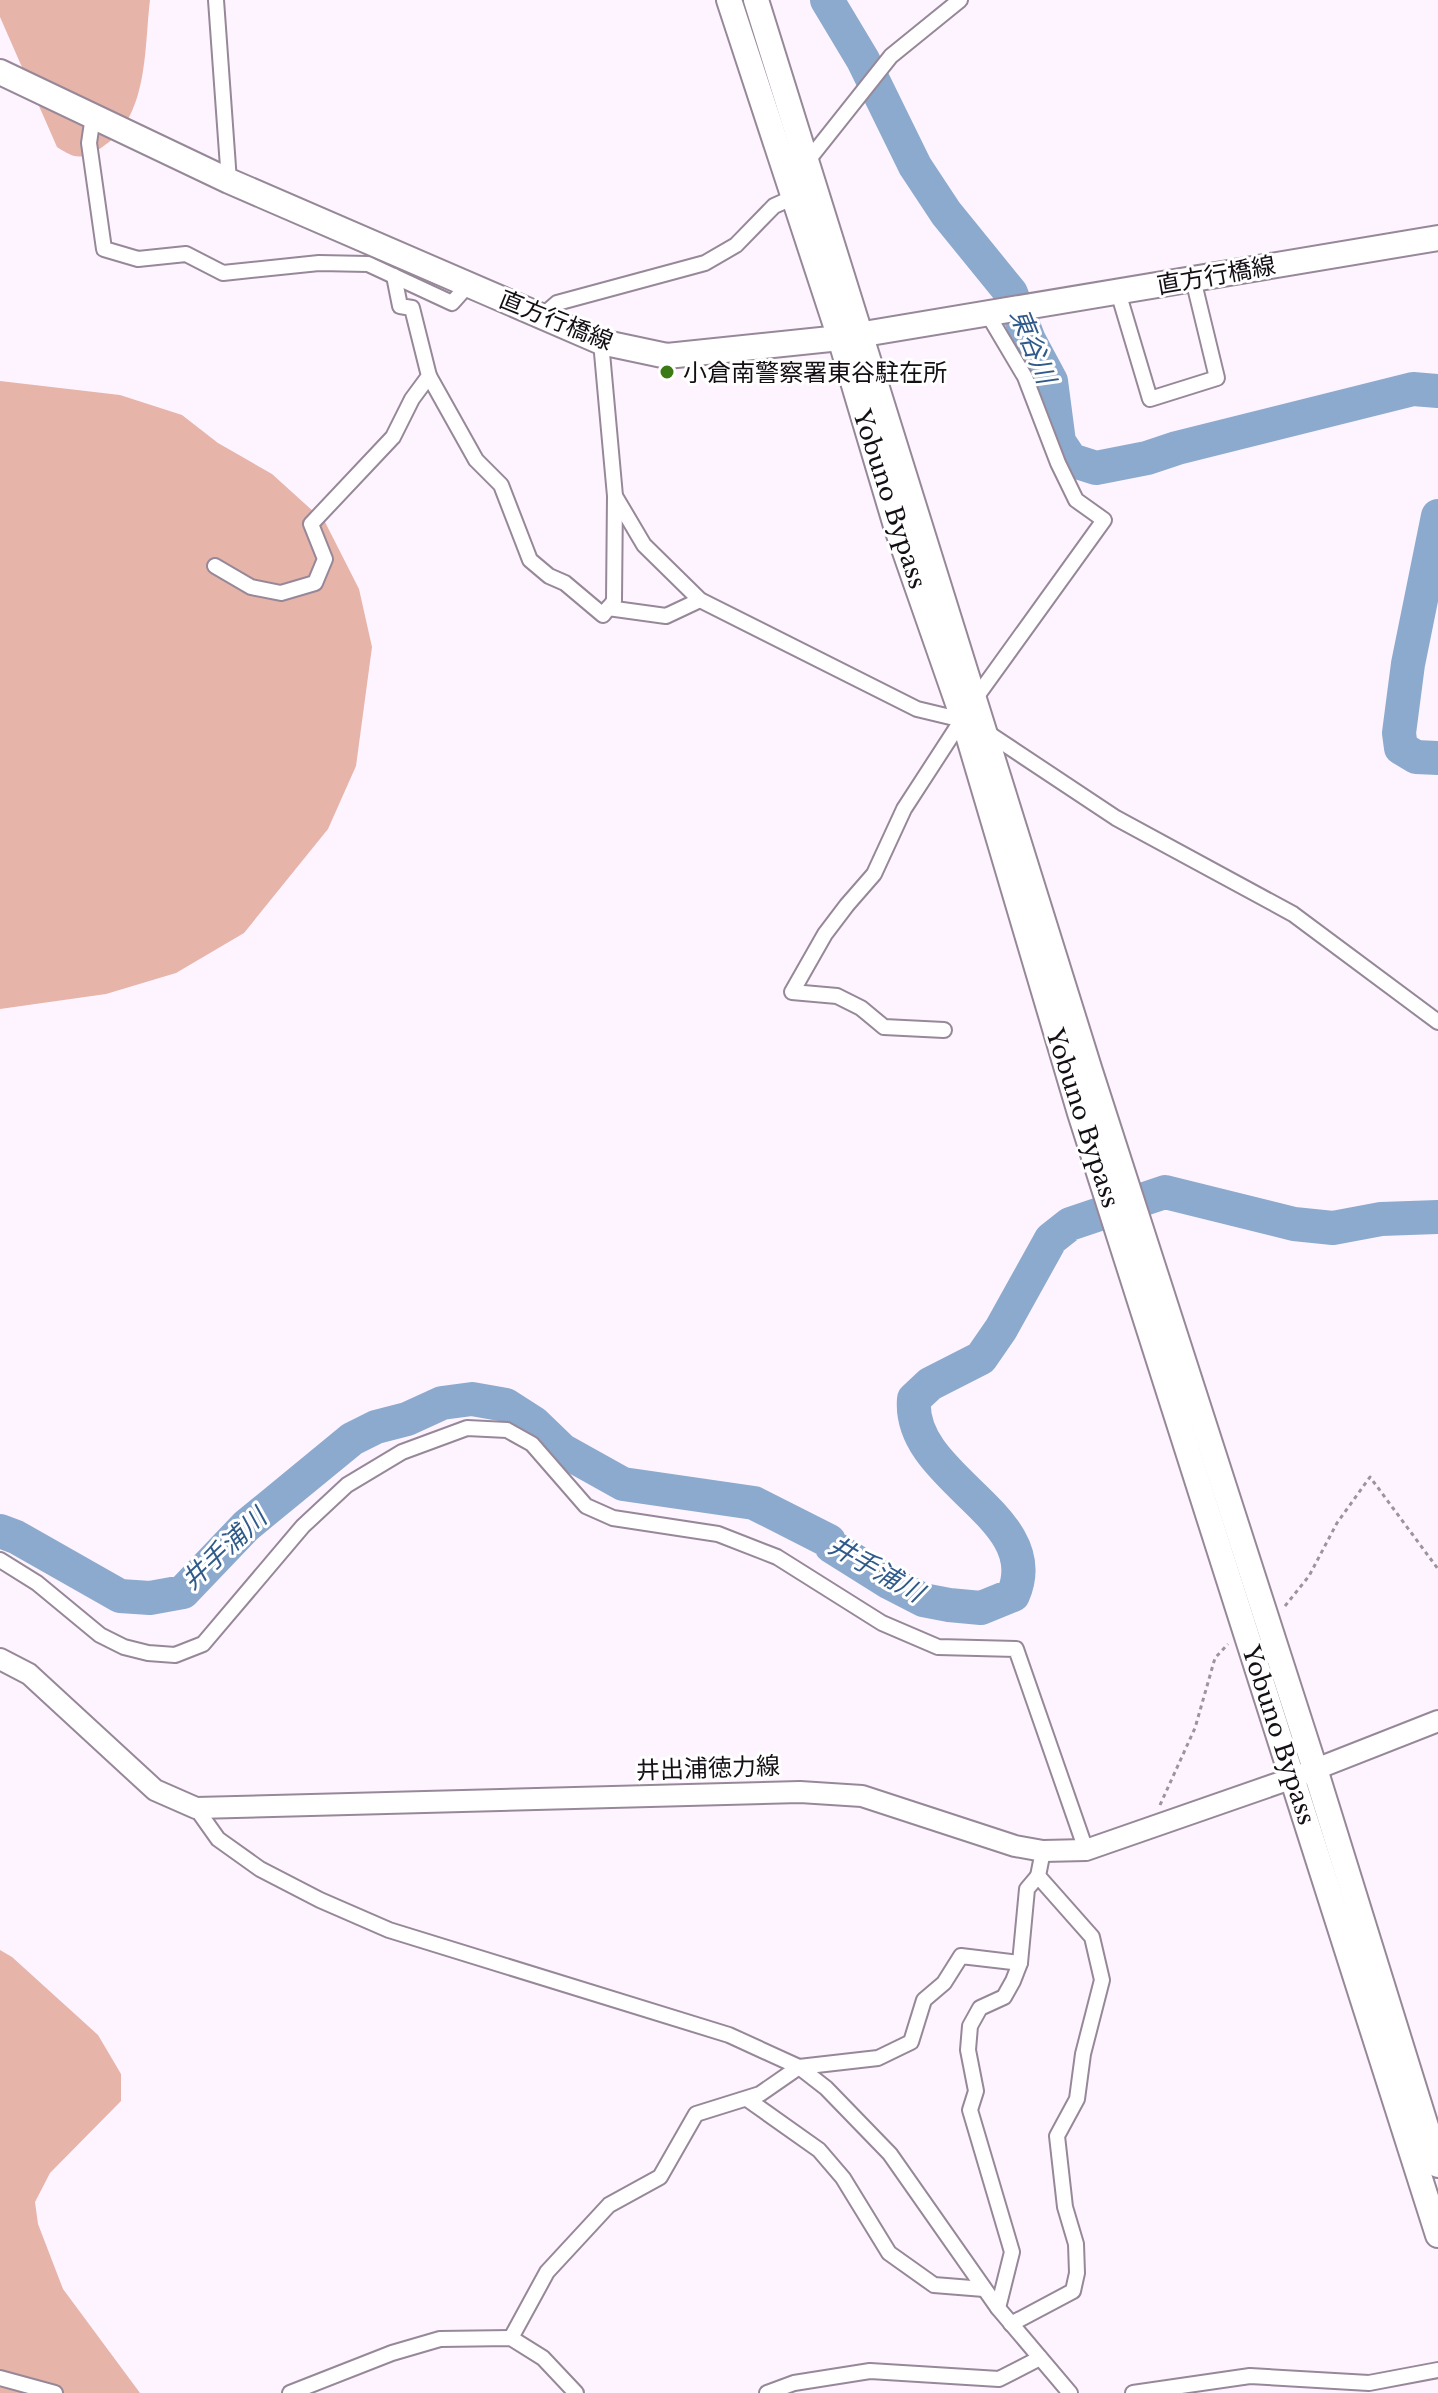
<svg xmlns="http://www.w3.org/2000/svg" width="1438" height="2393" font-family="'Libre Baskerville','Noto Sans JP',serif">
	<rect width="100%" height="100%" fill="#fef4ff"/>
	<!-- forest -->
	<g fill="#e6b4a9">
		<path d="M0 0H150C144 50 149 118 101 148 82 160 75 159 57 147L0 17Z"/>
		<polygon points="0,381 120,395 182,415 218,443 272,474 325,522 359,589 372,647 356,766 328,829 244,933 176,973 106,994 0,1009"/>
		<polygon points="0,1950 12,1957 98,2035 121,2074 121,2101 50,2173 35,2202 38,2224 63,2289 140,2393 0,2393"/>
	</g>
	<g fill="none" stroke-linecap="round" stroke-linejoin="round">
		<!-- river -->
		<g stroke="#8caacd" stroke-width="34">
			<polyline points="827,0 863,60 915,166 946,213 1011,293 1029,340 1051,381 1059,442 1071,460 1096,468 1147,458 1177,448 1413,389 1438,391"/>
			<polyline points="1438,516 1408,664 1399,733 1401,748 1416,757 1438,758"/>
			<path d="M0 1531 16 1537 120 1596 150 1598 183 1592 246 1526 352 1439 376 1427 407 1419 442 1403 472 1399 506 1405 534 1423 562 1450 623 1484 754 1503 829 1541 831 1546 890 1583 923 1600 949 1605 981 1608 1013 1595C1048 1516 907 1479 914 1399L930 1384 981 1358 1001 1329 1051 1239 1070 1224 1165 1192 1294 1224 1333 1228 1381 1219 1438 1217"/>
		</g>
		<!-- minor casing -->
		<g stroke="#978899" stroke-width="18">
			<g id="minor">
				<polyline points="216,0 229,181"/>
				<polyline points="93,116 89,143 104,249 138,259 186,254 223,273 319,263 368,264 452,303 469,284"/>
				<polyline points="806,163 891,56 960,0"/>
				<polyline points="1118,292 1150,399 1217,378 1193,279"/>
				<polyline points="542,316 557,303 705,263 736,245 774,206 794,197"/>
				<polyline points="601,342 615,496 644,545 700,600 917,709 967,721"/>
				<polyline points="429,376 476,460 501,485 530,560 549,576 565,583 603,615 614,601 615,496"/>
				<polyline points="215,566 251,587 281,593 315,583 325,559 311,524 393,437 412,399 429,376 412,308 400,306 394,276"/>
				<polyline points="608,608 666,616 700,600"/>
				<polyline points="975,699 1104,520 1076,500 1058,463 1025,377 987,313"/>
				<polyline points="985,731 1116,818 1293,914 1438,1022"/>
				<polyline points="944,1030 884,1027 861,1008 837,996 792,992 825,934 847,905 874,874 904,809 963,718"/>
				<polyline points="0,1560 37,1583 100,1635 124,1647 148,1653 175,1655 203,1644 303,1526 347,1485 402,1452 467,1428 507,1430 532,1444 586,1506 613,1518 718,1534 777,1557 882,1623 938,1647 1016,1649 1086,1850"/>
				<polyline points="196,1808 218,1839 260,1869 320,1900 389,1930 729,2035 799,2067 826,2088 890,2154 998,2308 1070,2393"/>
				<polyline points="747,2099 819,2150 843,2178 889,2253 934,2285 984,2289"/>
				<polyline points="998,2308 1012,2252 970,2110 976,2091 968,2050 970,2026 980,2008 1004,1997 1013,1981 1020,1963 1027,1889 1038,1876"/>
				<polyline points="1011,2324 1073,2291 1077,2273 1076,2244 1065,2207 1057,2136 1077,2099 1083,2054 1102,1980 1092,1937 1038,1876 1043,1851"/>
				<polyline points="511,2338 547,2272 609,2205 660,2177 696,2114 760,2094 799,2067 878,2058 911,2042 924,2000 944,1983 961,1956 1020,1963"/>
				<polyline points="0,2378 55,2393"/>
				<polyline points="290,2393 392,2353 440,2339 511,2338 543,2358 576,2393"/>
				<polyline points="767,2393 794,2383 870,2371 999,2379 1040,2358"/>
				<polyline points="1133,2393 1250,2376 1369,2383 1438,2370"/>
			</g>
		</g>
		<!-- secondary casing -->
		<g stroke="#978899" stroke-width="24">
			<polyline id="secondary" points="0,1659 29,1674 155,1790 196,1808 800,1792 862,1796 1015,1846 1043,1851 1086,1850 1293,1778 1438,1721"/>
		</g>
		<!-- primary casing -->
		<g stroke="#978899" stroke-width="28">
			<polyline id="primary" points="0,72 229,181 601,342 667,356 840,338 1438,238"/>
		</g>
		<!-- trunk casing -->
		<g stroke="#978899" stroke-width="28">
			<g id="trunk">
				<polyline points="729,0 840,338 896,526 963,718 1080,1113 1438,2235"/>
				<polyline points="756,0 1090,1071 1315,1769 1438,2165"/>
			</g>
		</g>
		<!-- path -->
		<g stroke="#9c949d" stroke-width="3" stroke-dasharray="4 4" stroke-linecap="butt">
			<polyline points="1285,1606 1309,1576 1337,1523 1370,1477 1438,1569"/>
			<polyline points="1160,1805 1195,1728 1215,1658 1228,1644"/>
		</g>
		<!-- minor -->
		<use href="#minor" stroke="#fff" stroke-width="14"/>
		<!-- secondary -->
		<use href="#secondary" stroke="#fff" stroke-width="20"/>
		<!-- primary -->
		<use href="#primary" stroke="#fff" stroke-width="24"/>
		<!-- trunk -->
		<use href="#trunk" stroke="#fff" stroke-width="24"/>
	</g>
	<!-- markers -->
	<circle fill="#3c7a16" stroke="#fff" stroke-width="3" cx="667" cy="372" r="8"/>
	<g text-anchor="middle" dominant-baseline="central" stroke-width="6" stroke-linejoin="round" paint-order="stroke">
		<!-- street labels -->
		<g font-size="24" fill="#140f15" stroke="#fff">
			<text transform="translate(1216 275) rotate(-10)">直方行橋線</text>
			<text transform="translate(556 320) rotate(22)">直方行橋線</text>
			<text transform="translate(890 499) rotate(72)">Yobuno Bypass</text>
			<text transform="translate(1083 1118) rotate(72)">Yobuno Bypass</text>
			<text transform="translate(1279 1735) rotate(72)">Yobuno Bypass</text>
			<text transform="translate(708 1768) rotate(-2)">井出浦徳力線</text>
		</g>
		<!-- poi labels -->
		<g font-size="24" fill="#140f15" stroke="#fff" text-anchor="start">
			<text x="683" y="372">小倉南警察署東谷駐在所</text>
		</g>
		<!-- water labels -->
		<g font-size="26" font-style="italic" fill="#2f5a89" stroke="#fff">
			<text transform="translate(1033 346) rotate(68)">東谷川</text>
			<text transform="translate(224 1549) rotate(-43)">井手浦川</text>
			<text transform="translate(876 1569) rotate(30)">井手浦川</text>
		</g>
	</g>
</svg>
